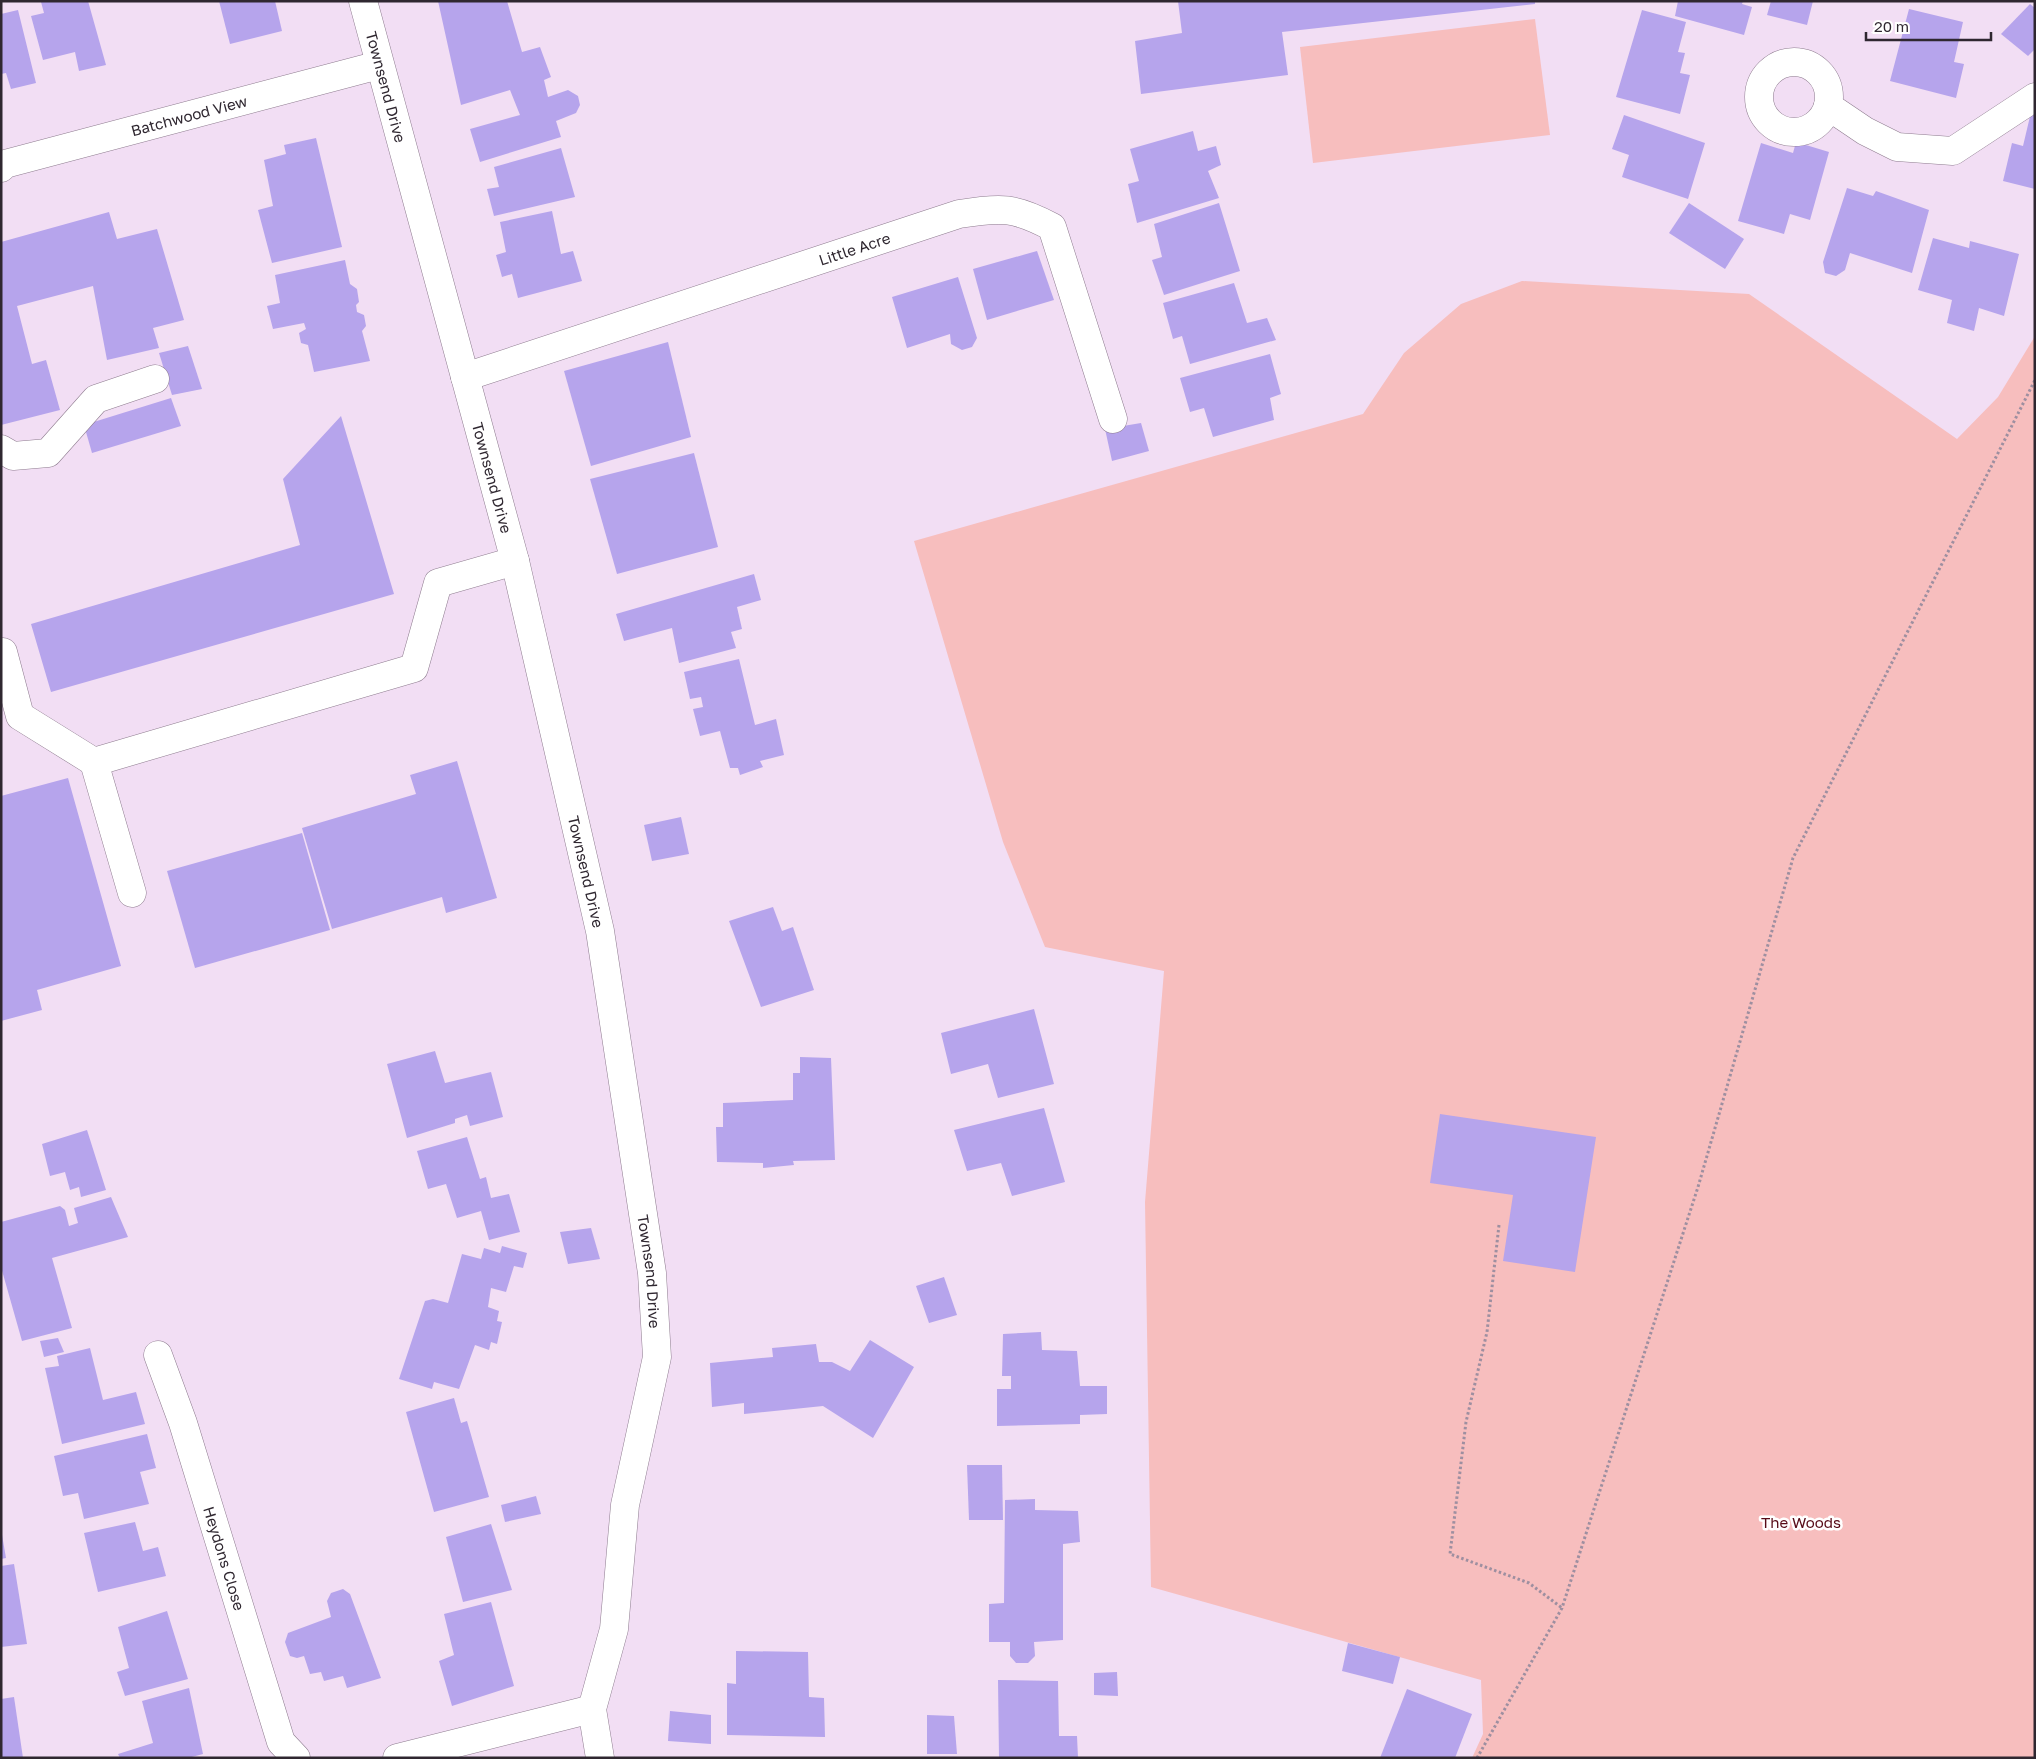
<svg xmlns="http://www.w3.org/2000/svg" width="2036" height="1759" font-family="'Golos Text',sans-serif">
	<rect width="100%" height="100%" fill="#f2def4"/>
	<!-- green -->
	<g fill="#f7bebe">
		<polygon points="1535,19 1550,135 1313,163 1300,47"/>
		<polygon points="1522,281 1749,294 1957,439 1998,397 2035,336 2035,1758 1472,1758 1483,1734 1481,1680 1151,1587 1145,1202 1164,971 1045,947 1003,842 914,541 1363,414 1404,353 1461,304"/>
	</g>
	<!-- building -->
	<g fill="#b6a4ec">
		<polygon points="88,1 106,65 79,71 75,52 43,60 31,16 44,13 41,2"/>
		<polygon points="219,1 275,1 282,31 230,44"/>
		<polygon points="438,1 507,1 522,52 540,47 551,77 544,80 548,97 568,90 578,96 580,105 576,113 556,121 561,137 480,162 470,129 520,115 510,90 461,105"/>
		<polygon points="1178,1 1535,1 1535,4 1282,32 1288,75 1141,94 1135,41 1182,33"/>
		<polygon points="1678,1 1743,1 1742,4 1752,7 1744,35 1675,16"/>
		<polygon points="1771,1 1813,1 1807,25 1767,15"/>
		<polygon points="2030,4 2035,8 2035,49 2028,56 2001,34"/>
		<polygon points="1909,9 1963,22 1954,62 1964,64 1956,98 1890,81"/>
		<polygon points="18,10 36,83 11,89 6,73 1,74 1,14"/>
		<polygon points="1642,10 1686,22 1678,52 1685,53 1680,73 1690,75 1680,114 1616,97"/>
		<polygon points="2032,108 2035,109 2035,189 2003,181 2012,143 2023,146"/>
		<polygon points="1624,115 1705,143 1688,199 1622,177 1629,155 1612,149"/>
		<polygon points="1193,131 1198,151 1216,146 1221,165 1208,171 1219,198 1137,223 1128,184 1139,181 1130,149"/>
		<polygon points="316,138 342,247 272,263 258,210 273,206 264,160 286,154 284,145"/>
		<polygon points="1796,142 1829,152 1810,220 1790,214 1784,234 1738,221 1761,143 1793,153"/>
		<polygon points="561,148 575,197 494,216 487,189 499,187 494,167"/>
		<polygon points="1847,188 1873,196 1876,191 1929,210 1912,273 1850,253 1845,270 1836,276 1825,273 1823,262"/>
		<polygon points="1219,203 1240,271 1164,295 1152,260 1162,257 1154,224"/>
		<polygon points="1689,203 1744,239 1725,269 1669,233"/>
		<polygon points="552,211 561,254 573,251 582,281 518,298 512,274 502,277 496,255 506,252 500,222"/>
		<polygon points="109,212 117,239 157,229 184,320 153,328 159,348 107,360 93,286 17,306 32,364 46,360 60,410 1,425 1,242"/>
		<polygon points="1933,238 1969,248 1970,241 2019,254 2004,316 1979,308 1974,331 1947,323 1952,300 1918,290"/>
		<polygon points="1037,251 1054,300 987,320 973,269"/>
		<polygon points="345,260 350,284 357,289 359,302 356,305 357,312 364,315 366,326 362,331 370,361 314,372 308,345 301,343 299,333 306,329 304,323 273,329 267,306 280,303 275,275"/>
		<polygon points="958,277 977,338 972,347 962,350 951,344 950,334 907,348 892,297"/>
		<polygon points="1234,283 1247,323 1267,318 1276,340 1190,364 1182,336 1173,339 1163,303"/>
		<polygon points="668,342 691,437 591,466 564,371"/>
		<polygon points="188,346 202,389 172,395 159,353"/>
		<polygon points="1270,354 1281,394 1270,398 1274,420 1213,437 1204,408 1190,412 1180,378"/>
		<polygon points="171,398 181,426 92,453 84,425"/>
		<polygon points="341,416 394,594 51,692 31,624 300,545 283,479"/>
		<polygon points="1141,423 1149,451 1112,461 1105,429"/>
		<polygon points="694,453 718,547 617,574 590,479"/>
		<polygon points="754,574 761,600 737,607 742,629 731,632 736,648 679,663 672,628 624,641 616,614"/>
		<polygon points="739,659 755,725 776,719 784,755 760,761 763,767 740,775 738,768 730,768 720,731 700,736 693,709 703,707 701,697 690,699 684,672"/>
		<polygon points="457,761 497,898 446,913 442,897 332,929 302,828 416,794 410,775"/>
		<polygon points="68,778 121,966 37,990 42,1010 1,1021 1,796"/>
		<polygon points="681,817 689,854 652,861 644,825"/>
		<polygon points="302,833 330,930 195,968 167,871"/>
		<polygon points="773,907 782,931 793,927 814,990 761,1007 729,921"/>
		<polygon points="1034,1009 1054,1084 998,1098 988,1064 951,1074 941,1033"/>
		<polygon points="435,1051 445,1083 491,1072 503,1117 470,1126 467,1115 455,1119 455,1123 407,1138 387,1064"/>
		<polygon points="800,1057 831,1058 835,1160 793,1161 794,1165 763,1168 763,1163 717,1162 716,1127 723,1127 723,1103 793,1100 793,1073 800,1073"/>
		<polygon points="1044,1108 1065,1182 1012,1196 1001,1163 967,1171 954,1130"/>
		<polygon points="1440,1114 1596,1137 1575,1272 1503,1261 1513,1195 1430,1183"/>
		<polygon points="87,1130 106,1190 81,1197 79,1187 70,1190 65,1172 50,1176 42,1144"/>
		<polygon points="467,1137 480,1179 486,1177 491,1198 509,1194 520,1232 489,1240 481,1211 457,1218 446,1184 428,1189 417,1151"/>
		<polygon points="111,1197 128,1237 52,1258 72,1328 22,1341 1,1267 1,1222 60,1206 65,1210 69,1226 78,1223 74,1208"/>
		<polygon points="591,1228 600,1259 568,1264 560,1232"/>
		<polygon points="502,1246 527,1253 523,1268 514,1266 506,1292 491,1288 488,1307 499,1311 497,1321 502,1322 497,1344 491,1342 489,1350 475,1345 459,1389 434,1382 432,1389 399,1379 425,1301 433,1299 448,1303 462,1254 481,1259 484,1248 500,1253"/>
		<polygon points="944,1277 957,1315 929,1323 916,1286"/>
		<polygon points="1041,1332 1042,1350 1077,1351 1080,1386 1107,1386 1107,1414 1080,1415 1080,1424 997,1426 997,1389 1011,1389 1011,1376 1002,1376 1003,1334"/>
		<polygon points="58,1338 64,1352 44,1357 40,1341"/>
		<polygon points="870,1340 914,1367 873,1438 823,1406 744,1414 744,1403 712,1407 710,1363 773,1357 772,1348 816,1344 819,1362 832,1362 850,1371"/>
		<polygon points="90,1348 103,1400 136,1392 145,1424 62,1444 45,1368 59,1366 57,1356"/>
		<polygon points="454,1398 461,1423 467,1421 489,1497 434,1512 406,1412"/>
		<polygon points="147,1434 156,1468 140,1472 149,1504 84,1519 78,1493 63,1496 54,1456"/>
		<polygon points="967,1465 1002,1465 1003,1520 969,1520"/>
		<polygon points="536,1496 541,1514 505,1522 501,1505"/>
		<polygon points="1035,1499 1035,1510 1078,1511 1080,1542 1063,1544 1063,1640 1034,1642 1035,1656 1028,1663 1016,1663 1010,1656 1010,1642 989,1642 989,1604 1004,1603 1005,1500"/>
		<polygon points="135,1522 143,1551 158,1547 166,1576 98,1592 84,1533"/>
		<polygon points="491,1524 512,1590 463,1602 446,1537"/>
		<polygon points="1,1529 6,1558 1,1559"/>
		<polygon points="14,1564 27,1644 1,1647 1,1566"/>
		<polygon points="343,1589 350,1594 381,1678 347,1688 343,1676 324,1681 321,1672 310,1674 304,1656 297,1658 290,1656 285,1642 288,1633 331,1617 327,1601 331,1593"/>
		<polygon points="491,1602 514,1686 452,1706 439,1661 454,1655 444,1614"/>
		<polygon points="167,1611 188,1679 125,1696 117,1672 129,1668 118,1627"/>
		<polygon points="1348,1643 1400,1657 1393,1684 1342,1671"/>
		<polygon points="736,1651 808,1652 809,1697 824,1698 825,1737 727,1735 727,1683 736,1684"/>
		<polygon points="1117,1672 1118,1696 1094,1695 1094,1673"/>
		<polygon points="998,1680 1058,1681 1059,1736 1077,1736 1078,1758 999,1758"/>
		<polygon points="189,1688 203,1754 188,1758 120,1758 118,1754 153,1743 142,1701"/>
		<polygon points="1407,1689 1472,1714 1455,1758 1380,1758"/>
		<polygon points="14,1697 23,1758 1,1758 1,1699"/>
		<polygon points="670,1711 711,1715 711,1744 668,1741"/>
		<polygon points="927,1715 954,1716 957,1754 927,1754"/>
	</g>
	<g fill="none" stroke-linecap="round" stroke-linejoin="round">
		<!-- minor casing -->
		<g stroke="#8e7c8f" stroke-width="29">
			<g id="minor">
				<path id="s1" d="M363 1 515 561 600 931 652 1273 657 1357 625 1505 614 1629 592 1709 600 1758"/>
				<circle cx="1794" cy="97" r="35"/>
				<polyline points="1828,106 1865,131 1897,147 1953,151 2035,97"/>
				<path id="s2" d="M1 168 5 164 379 65"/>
				<path id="s3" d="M465 377 959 214C1001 207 1015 207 1052 227L1113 419"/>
				<polyline points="1,449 13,456 48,453 96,399 155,379"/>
				<polyline points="3,652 20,716 94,762 414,668 438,583 515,561"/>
				<polyline points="94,762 132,893"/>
				<path id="s4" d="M158 1355 183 1423 281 1742 296 1758"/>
				<polyline points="397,1758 592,1709"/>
			</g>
		</g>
		<!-- path -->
		<g stroke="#9e8fa0" stroke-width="3" stroke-dasharray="2.5 2.5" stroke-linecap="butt">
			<polyline points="1499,1225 1487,1332 1466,1422 1450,1554 1529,1583 1562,1608"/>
			<polyline points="1477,1758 1562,1608 1698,1187 1793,858 2035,380"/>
		</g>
		<!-- minor -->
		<use href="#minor" stroke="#fff" stroke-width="28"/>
	</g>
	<g text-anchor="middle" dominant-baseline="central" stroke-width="5" stroke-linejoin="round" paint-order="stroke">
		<!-- street labels -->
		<g font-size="15" fill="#2f2730" stroke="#fff">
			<text stroke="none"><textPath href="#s1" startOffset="89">Townsend Drive</textPath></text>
			<text stroke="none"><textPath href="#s2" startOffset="196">Batchwood View</textPath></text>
			<text stroke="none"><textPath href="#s3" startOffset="410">Little Acre</textPath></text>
			<text stroke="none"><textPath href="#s1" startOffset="494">Townsend Drive</textPath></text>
			<text stroke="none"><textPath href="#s1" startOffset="899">Townsend Drive</textPath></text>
			<text stroke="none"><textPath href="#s1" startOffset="1304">Townsend Drive</textPath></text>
			<text stroke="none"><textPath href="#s4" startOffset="214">Heydons Close</textPath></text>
		</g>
		<!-- park labels -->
		<g font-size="15" fill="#570b17" stroke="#fff">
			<text x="1801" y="1522">The Woods</text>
		</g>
	</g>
	<!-- border -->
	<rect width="2036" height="1759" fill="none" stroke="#2f2730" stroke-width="5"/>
	<!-- scale -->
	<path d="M1866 32v8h125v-8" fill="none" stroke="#2f2730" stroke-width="2.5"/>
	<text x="1874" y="32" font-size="15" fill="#2f2730" stroke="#ffffff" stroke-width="4" paint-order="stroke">20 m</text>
</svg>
